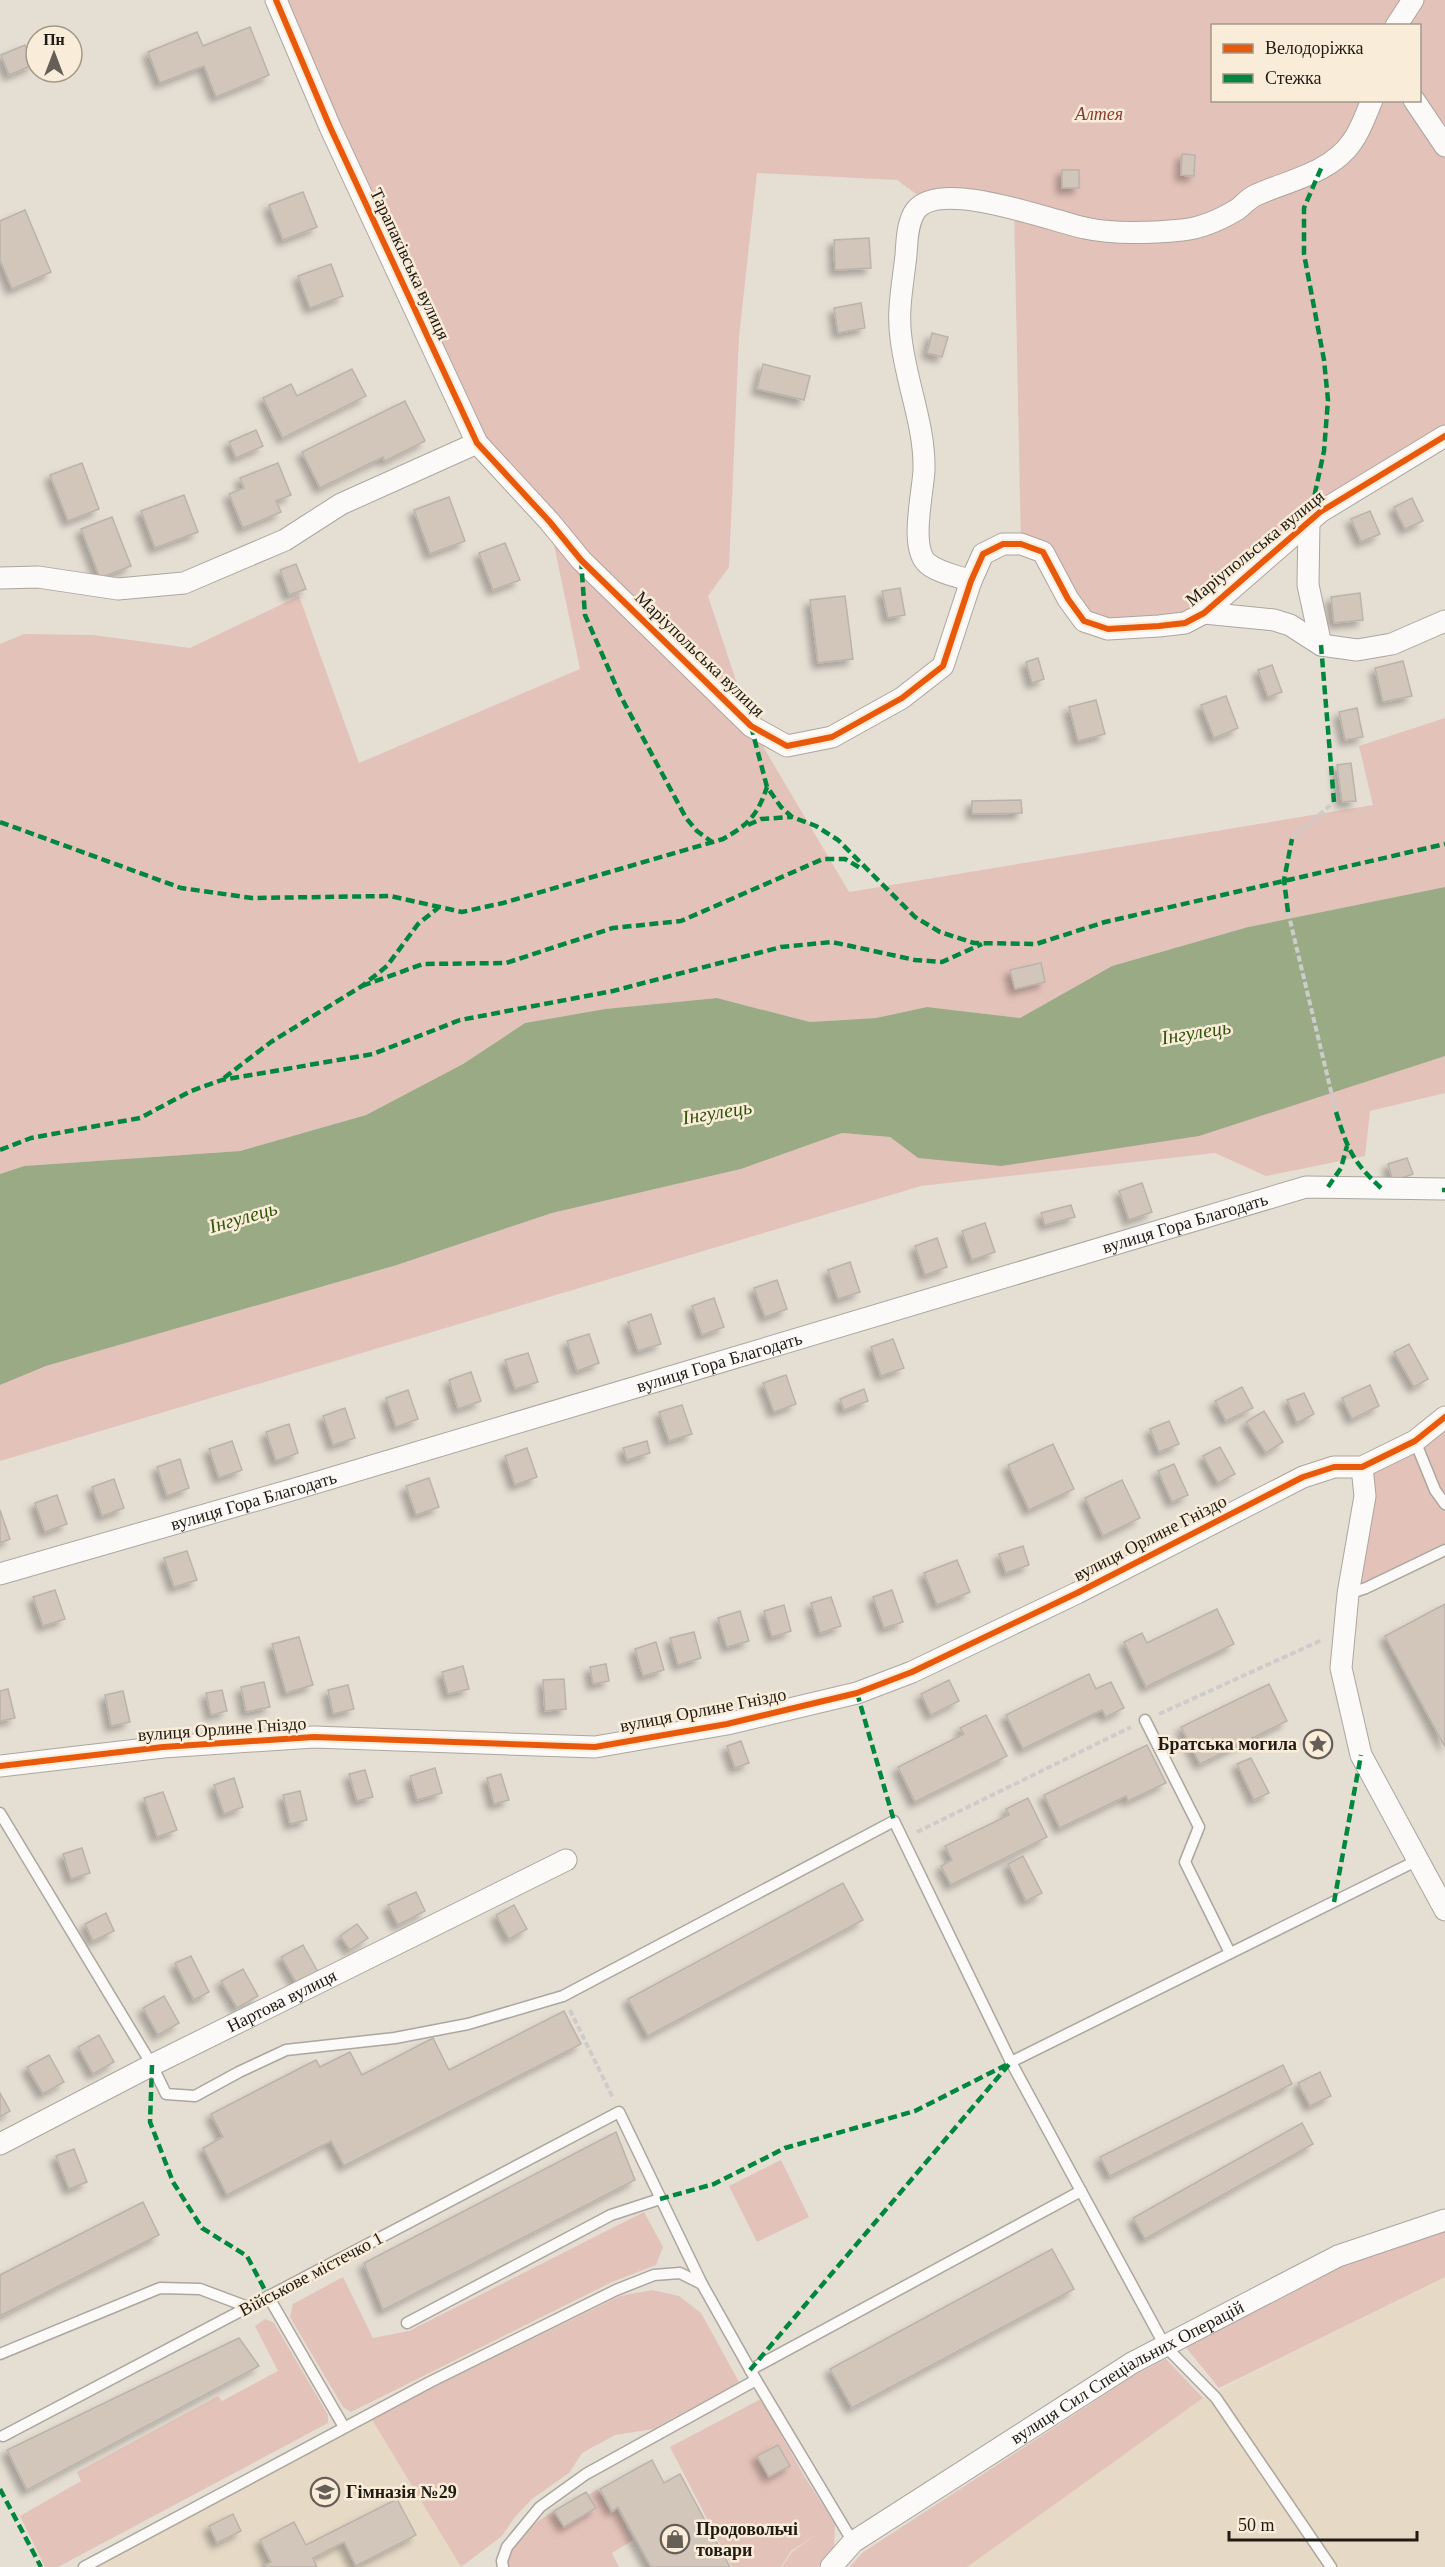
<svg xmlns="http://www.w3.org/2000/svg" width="1445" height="2567" font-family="Georgia,serif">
	<defs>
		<filter id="shadow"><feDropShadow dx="-5.5" dy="5.5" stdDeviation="3" flood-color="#0004"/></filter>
	</defs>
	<rect width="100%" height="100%" fill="#e5ded3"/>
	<!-- built -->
	<g fill="#e6dac6">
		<polygon points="1445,2277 1445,2567 967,2567 1203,2398"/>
		<polygon points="371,2418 461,2567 96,2567"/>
	</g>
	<!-- green -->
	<g fill="#e3c2b9" fill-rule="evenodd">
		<path d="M276 0H1445V436L1406 458 1204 613 1084 621 1043 552 1021 544 1014 208 927 202 897 180 757 173 739 337 729 567 708 596 751 726 849 892 1373 805 1359 746 1445 718V887L1248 927 1112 966 1020 1018 927 1007 876 1018 810 1022 717 998 605 1009 525 1023 463 1064 366 1115 240 1151 24 1166 0 1174V644L24 634 93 635 190 648 299 596 359 763 580 669 549 521 477 443ZM1212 26H1420V100H1212Z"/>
		<polygon points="1445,1056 1445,1093 1370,1111 1365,1156 1266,1176 1215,1153 921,1186 0,1461 0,1385 46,1366 397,1265 552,1213 741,1169 842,1133 890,1137 918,1158"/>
		<polygon points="1445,1417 1445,1550 1348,1594 1362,1467"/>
		<polygon points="781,2160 809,2217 757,2242 729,2186"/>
		<polygon points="644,2212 663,2247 656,2265 612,2282 351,2412 343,2407 290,2317 293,2304 343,2277 373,2338 409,2331"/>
		<polygon points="1445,2229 1445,2277 1219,2388 1184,2345 1342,2264"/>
		<polygon points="652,2290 679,2296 701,2313 739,2382 653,2429 615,2435 582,2453 569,2473 532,2499 514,2518 502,2536 461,2567 371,2418 620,2296"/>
		<polygon points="265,2319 274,2323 328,2415 328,2423 58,2567 45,2567 20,2516 81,2481 77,2472 218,2396 222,2401 278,2371 255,2326"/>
		<polygon points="1166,2359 1203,2398 967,2567 850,2567 862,2553 1135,2375"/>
		<polygon points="761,2399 804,2476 835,2524 834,2551 818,2567 782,2567 792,2552 817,2534 791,2551 781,2567 732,2567 670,2447"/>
		<path d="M598 2489 611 2514 617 2510 633 2540 612 2553 619 2567H508C504 2540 535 2523 554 2511L564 2527 595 2508 588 2495Z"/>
	</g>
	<!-- water -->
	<polygon fill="#99aa85" points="1445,887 1445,1056 1199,1136 1001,1166 918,1158 890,1137 842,1133 741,1169 552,1213 397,1265 46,1366 0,1385 0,1174 24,1166 240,1151 366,1115 463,1064 525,1023 605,1009 717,998 810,1022 876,1018 927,1007 1020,1018 1112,966 1248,927"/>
	<!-- building -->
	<g fill="#d2c6ba" stroke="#bab3ab" stroke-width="1.5" filter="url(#shadow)">
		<polygon points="250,27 269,75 216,97 204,66 160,83 148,52 197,32 203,46"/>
		<polygon points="25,45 33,65 9,75 1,55"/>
		<polygon points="1182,154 1195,155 1194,176 1181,175"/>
		<rect x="1062" y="170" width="17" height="18"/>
		<polygon points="303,192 317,227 283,240 269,205"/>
		<polygon points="25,210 51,272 12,289 0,260 0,221"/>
		<polygon points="869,238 871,268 835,270 834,240"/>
		<polygon points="331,264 343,296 310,308 298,276"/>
		<polygon points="861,303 865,328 838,333 834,308"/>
		<polygon points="932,333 948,337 942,357 927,353"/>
		<polygon points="763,364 810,376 804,400 757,389"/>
		<polygon points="352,369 366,396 283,438 263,398 291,384 297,396"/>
		<polygon points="405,401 425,441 385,461 383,457 320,488 302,452"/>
		<polygon points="256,430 263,446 236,458 229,442"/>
		<polygon points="82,463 99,509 68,521 50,475"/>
		<polygon points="278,463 291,495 276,501 281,512 243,528 229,494 244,488 240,478"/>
		<polygon points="184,495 198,532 155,548 141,511"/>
		<polygon points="449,497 465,541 430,554 414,510"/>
		<polygon points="1412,498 1423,521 1405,529 1394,507"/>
		<polygon points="1370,511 1380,534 1361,542 1351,519"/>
		<polygon points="112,517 131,566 100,578 81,529"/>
		<polygon points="505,543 520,580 493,590 479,553"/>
		<polygon points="296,564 306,589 289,595 280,570"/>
		<polygon points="900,588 905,615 888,618 882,591"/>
		<polygon points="1360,593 1363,620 1334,623 1331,597"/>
		<polygon points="845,596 853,659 818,663 810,600"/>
		<polygon points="1038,658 1044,679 1032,683 1026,662"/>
		<polygon points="1403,661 1412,696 1383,702 1375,668"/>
		<polygon points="1272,665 1282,692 1268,697 1258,670"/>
		<polygon points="1226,696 1238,728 1214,738 1201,705"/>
		<polygon points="1096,700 1105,734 1078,741 1069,707"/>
		<polygon points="1357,708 1363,737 1345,740 1339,712"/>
		<polygon points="1351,763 1356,801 1342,802 1337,765"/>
		<polygon points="1021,800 1022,813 972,814 972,801"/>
		<polygon points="1041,963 1045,982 1015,989 1010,970"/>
		<polygon points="1407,1158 1413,1174 1393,1181 1388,1164"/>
		<polygon points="1142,1183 1152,1212 1129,1220 1119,1191"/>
		<polygon points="1071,1205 1075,1217 1045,1225 1041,1213"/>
		<polygon points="985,1223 995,1252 972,1260 962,1231"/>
		<polygon points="937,1238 947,1267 925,1275 915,1246"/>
		<polygon points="850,1262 860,1292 838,1299 828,1270"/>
		<polygon points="777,1280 787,1309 765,1317 754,1288"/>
		<polygon points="714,1298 724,1327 702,1335 692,1306"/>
		<polygon points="651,1314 661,1344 638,1351 628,1322"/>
		<polygon points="589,1334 599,1363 577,1371 567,1341"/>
		<polygon points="893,1339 904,1368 881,1376 871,1347"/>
		<polygon points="1409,1344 1428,1379 1414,1387 1394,1352"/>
		<polygon points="528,1353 538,1382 515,1389 505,1360"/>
		<polygon points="471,1372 481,1401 458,1409 449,1380"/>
		<polygon points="786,1375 796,1404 774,1412 763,1383"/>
		<polygon points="1370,1385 1379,1406 1352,1419 1342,1398"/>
		<polygon points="1242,1387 1253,1408 1226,1421 1215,1401"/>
		<polygon points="864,1389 868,1401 844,1410 840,1399"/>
		<polygon points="408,1390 418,1419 396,1427 386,1398"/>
		<polygon points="1304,1393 1314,1414 1297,1423 1287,1400"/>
		<polygon points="682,1405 692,1434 669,1441 659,1412"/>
		<polygon points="345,1408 355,1438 333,1445 323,1416"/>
		<polygon points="1264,1411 1283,1442 1266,1453 1246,1422"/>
		<polygon points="1169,1421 1179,1444 1159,1452 1150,1429"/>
		<polygon points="289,1424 298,1453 276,1461 266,1432"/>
		<polygon points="232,1441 242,1470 219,1478 209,1449"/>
		<polygon points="647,1441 650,1453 627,1460 623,1448"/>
		<polygon points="1053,1444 1074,1489 1029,1510 1008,1465"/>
		<polygon points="1220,1447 1235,1474 1218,1483 1203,1456"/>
		<polygon points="527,1448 537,1477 515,1485 505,1456"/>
		<polygon points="180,1459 189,1488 167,1496 157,1467"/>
		<polygon points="1174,1464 1188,1495 1172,1502 1158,1471"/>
		<polygon points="429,1478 439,1507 416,1515 406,1486"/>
		<polygon points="114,1479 124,1508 102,1516 92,1487"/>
		<polygon points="1122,1480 1140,1518 1103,1536 1085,1498"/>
		<polygon points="57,1495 67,1524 45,1532 35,1503"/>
		<polygon points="0,1510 10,1539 0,1543"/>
		<polygon points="1023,1546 1029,1565 1006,1573 999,1554"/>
		<polygon points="187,1551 197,1580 174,1587 164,1558"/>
		<polygon points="957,1560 970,1592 937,1605 924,1573"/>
		<polygon points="55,1590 65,1619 43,1626 33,1597"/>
		<polygon points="892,1590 903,1622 884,1628 873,1597"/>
		<polygon points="831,1597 841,1626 820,1633 811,1603"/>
		<polygon points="1445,1604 1445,1747 1385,1636"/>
		<polygon points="784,1605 791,1631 772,1637 764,1611"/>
		<polygon points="1217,1609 1234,1644 1146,1687 1124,1642 1142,1633 1147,1643"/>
		<polygon points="740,1611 749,1641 727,1647 718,1618"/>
		<polygon points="694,1632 701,1658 678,1665 670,1638"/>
		<polygon points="299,1637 313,1685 286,1693 272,1644"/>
		<polygon points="656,1642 664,1670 643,1676 635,1649"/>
		<polygon points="606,1664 609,1681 593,1684 590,1667"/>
		<polygon points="463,1666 469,1689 448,1694 442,1672"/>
		<polygon points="1089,1674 1096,1689 1111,1682 1124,1708 1106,1717 1102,1710 1023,1749 1006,1715"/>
		<polygon points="564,1679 566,1709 545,1711 543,1680"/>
		<polygon points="949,1680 959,1701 931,1715 921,1694"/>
		<polygon points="264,1682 270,1707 246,1712 241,1687"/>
		<polygon points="1269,1684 1287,1721 1200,1764 1181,1727"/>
		<polygon points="348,1685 354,1709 333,1714 328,1690"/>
		<polygon points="8,1689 15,1718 0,1721 0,1691"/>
		<polygon points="222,1690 227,1711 211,1715 206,1693"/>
		<polygon points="123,1691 130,1722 111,1726 105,1695"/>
		<polygon points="986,1715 1007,1756 915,1802 898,1767 964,1734 960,1728"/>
		<polygon points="741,1741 749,1763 735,1768 727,1746"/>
		<polygon points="1147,1745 1166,1783 1128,1801 1126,1796 1060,1828 1044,1795"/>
		<polygon points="1251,1758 1269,1793 1254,1800 1237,1764"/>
		<polygon points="435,1768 442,1793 417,1800 410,1776"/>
		<polygon points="365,1770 373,1797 357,1801 349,1774"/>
		<polygon points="501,1774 509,1800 494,1804 487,1778"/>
		<polygon points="234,1778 243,1807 224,1814 214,1785"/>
		<polygon points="300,1791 307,1820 290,1824 283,1795"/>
		<polygon points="163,1792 177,1830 157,1837 144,1798"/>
		<polygon points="1028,1798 1047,1837 951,1885 941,1866 952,1860 945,1846 1009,1815 1006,1809"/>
		<polygon points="82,1848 90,1873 71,1879 63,1854"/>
		<polygon points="1023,1856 1042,1893 1026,1901 1008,1864"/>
		<polygon points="843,1883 863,1920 648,2036 628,1999"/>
		<polygon points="416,1892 425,1911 398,1925 388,1905"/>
		<polygon points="514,1905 527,1929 509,1939 496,1915"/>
		<polygon points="106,1913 114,1931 93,1941 85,1924"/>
		<polygon points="357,1924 368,1938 350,1950 340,1936"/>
		<polygon points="303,1945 318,1972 297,1984 281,1957"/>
		<polygon points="191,1956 209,1992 194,2000 175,1963"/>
		<polygon points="243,1969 258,1996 237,2008 221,1981"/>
		<polygon points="164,1996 179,2023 158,2035 143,2008"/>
		<polygon points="564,2011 581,2044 344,2166 331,2141 227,2195 203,2148 223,2137 211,2114 316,2060 320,2067 350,2052 362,2075 433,2038 449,2070"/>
		<polygon points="99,2035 114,2062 93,2074 78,2047"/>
		<polygon points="49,2055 64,2082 43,2094 27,2067"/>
		<polygon points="1283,2065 1292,2084 1110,2176 1100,2157"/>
		<polygon points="1320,2072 1331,2096 1310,2106 1298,2083"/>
		<polygon points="0,2093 10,2111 0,2117"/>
		<polygon points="1302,2123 1313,2144 1145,2239 1133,2218"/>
		<polygon points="616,2132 635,2180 383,2310 364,2263"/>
		<polygon points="74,2149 87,2182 69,2189 56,2156"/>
		<polygon points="143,2202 159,2235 0,2316 0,2275"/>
		<polygon points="1052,2249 1074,2289 852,2408 830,2369"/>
		<polygon points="239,2338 259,2366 27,2490 7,2450"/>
		<polygon points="778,2445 790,2466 769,2477 757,2456"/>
		<polygon points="652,2460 664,2483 680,2474 730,2567 651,2567 618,2507 612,2511 600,2489"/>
		<polygon points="586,2492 596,2508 564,2527 554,2511"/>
		<polygon points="397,2499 416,2535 356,2566 344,2542 313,2558 317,2567 262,2567 271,2562 260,2540 294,2522 306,2545"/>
		<polygon points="233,2514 241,2531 217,2543 209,2526"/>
	</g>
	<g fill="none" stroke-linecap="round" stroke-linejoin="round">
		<!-- service casing -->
		<g stroke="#aca69e" stroke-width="13">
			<g id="service">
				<polyline points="1415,1441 1435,1490 1445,1504"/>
				<polyline points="1348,1594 1366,1588 1445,1550"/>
				<polyline points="1145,1720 1199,1827 1185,1862 1230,1953"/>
				<polyline points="0,1813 152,2065 166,2094 195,2096 239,2072 286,2050 395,2038 468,2024 563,1996 894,1821 1011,2062 1165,2346 1216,2398 1331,2567"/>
				<polyline points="1011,2062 1418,1860"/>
				<polyline points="268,2296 344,2427"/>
				<polyline points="407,2323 611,2215 660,2199"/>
				<polyline points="0,2354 160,2288 200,2289 248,2307"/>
				<polyline points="750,2370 1081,2191"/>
				<polyline points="3,2436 619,2112 702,2284 756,2380 853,2542"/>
				<polyline points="84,2567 430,2382 616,2290 654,2275 680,2273 702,2284"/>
				<polyline points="503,2567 502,2561 507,2547 540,2507 586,2474 756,2380"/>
			</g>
		</g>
		<!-- minor casing -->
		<g stroke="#aca69e" stroke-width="23">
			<g id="minor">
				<polyline points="276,0 330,127 477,443 549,521 581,560 751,726 787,746 832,737 902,698 943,666 971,581 983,554 1003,544 1021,544 1043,552 1068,599 1084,621 1108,629 1159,626 1185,623 1204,613 1320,512 1445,436"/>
				<polyline points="1396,26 1413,0"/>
				<polyline points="1414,100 1445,146"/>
				<polyline points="1309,521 1308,585 1321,645"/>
				<polyline points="0,578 38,577 118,589 184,583 285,540 341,504 477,443"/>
				<path d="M971 581C958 576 939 573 928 564 909 549 923 493 924 470 925 425 906 383 901 338 897 311 903 283 906 255 907 242 907 222 916 210 941 178 1051 221 1085 228 1116 235 1151 233 1182 230 1202 228 1220 220 1238 209 1244 204 1249 198 1256 195 1287 181 1331 173 1352 142 1361 130 1366 114 1372 100"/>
				<polyline points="1204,613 1274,620 1290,625 1321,645 1357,650 1392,644 1445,621"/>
				<polyline points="1362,1467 1365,1496 1348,1594 1341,1668 1361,1755 1445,1910"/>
				<path id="s1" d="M0 1574 305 1486 1306 1187 1445 1189"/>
				<polyline points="0,1766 163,1747 314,1737 595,1747 727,1724 857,1693 912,1672 1077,1593 1303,1477 1334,1467 1362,1467 1415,1441 1445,1417"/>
				<path id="s2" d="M0 2144 152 2065 566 1860"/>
				<path id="s3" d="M831 2567 853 2542 1132 2363 1338 2256 1445 2220"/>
			</g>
		</g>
		<!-- path -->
		<g stroke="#ceccca" stroke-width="4" stroke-dasharray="6 3" stroke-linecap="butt">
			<polyline points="1292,839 1334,802"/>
			<polyline points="1288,912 1336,1112"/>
			<polyline points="1159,1714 1322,1640"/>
			<polyline points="917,1832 1131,1727"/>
			<polyline points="570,2010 613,2098"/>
		</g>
		<!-- service -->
		<use href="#service" stroke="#fbfaf8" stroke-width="10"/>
		<!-- minor -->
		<use href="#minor" stroke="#fbfaf8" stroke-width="21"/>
		<!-- quiet -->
		<g stroke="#00873e" stroke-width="4.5" stroke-dasharray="9 4.5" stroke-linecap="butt">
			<polyline points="1309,521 1324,451 1328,400 1324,360 1304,254 1304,208 1322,166"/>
			<polyline points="581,560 585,615 620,695 686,818 697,831 712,842"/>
			<polyline points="1321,645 1334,802"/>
			<polyline points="751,726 767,787 781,807 792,817 816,826 838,840 915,917 940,932 974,943 1036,944 1105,922 1445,844"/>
			<path d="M0 822 181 888 252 898 390 896 462 912 503 903 723 839C749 824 757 816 767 787"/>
			<polyline points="748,825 761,819 792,817"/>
			<polyline points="1288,912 1284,880 1292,839"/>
			<polyline points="362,986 423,964 506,963 613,928 681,921 823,859 845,859 862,869"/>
			<polyline points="224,1078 271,1042 362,986 387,966 418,924 438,908"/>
			<path d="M1336 1112C1348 1150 1352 1161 1381 1188"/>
			<polyline points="0,1150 31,1138 140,1118 191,1091 222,1080 373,1054 460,1020 613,991 781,947 832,942 915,960 942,962 982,944"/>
			<polyline points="1328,1187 1341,1168 1347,1146"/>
			<polyline points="1442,1190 1445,1190"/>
			<polyline points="857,1693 894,1821"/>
			<polyline points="1334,1902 1361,1755"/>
			<polyline points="152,2065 150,2122 173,2182 202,2228 247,2256 268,2296"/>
			<polyline points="660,2199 714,2184 785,2148 915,2111 1006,2065"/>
			<polyline points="750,2370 1011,2062"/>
			<polyline points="0,2489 41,2567"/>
		</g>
		<!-- cycleway casing -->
		<g stroke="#f9edd9" stroke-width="10">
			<g id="cycleway">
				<polyline points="276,0 330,127 477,443 549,521 581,560 751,726 787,746 832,737 902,698 943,666 971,581 983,554 1003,544 1021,544 1043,552 1068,599 1084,621 1108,629 1159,626 1185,623 1204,613 1320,512 1445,436"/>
				<polyline points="0,1766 163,1747 314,1737 595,1747 727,1724 857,1693 912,1672 1077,1593 1303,1477 1334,1467 1362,1467 1415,1441 1445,1417"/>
			</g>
		</g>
		<!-- cycleway -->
		<use href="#cycleway" stroke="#e8590c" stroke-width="6"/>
	</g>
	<!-- icons -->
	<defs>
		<g id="sight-ring" transform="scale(1.5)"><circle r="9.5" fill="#f9edd9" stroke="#655f57" stroke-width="1.5"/><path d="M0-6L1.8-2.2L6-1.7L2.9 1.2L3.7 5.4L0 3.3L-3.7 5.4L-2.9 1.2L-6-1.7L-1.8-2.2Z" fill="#655f57"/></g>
		<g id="school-ring" transform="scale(1.5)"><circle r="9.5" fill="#f9edd9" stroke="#655f57" stroke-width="1.5"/><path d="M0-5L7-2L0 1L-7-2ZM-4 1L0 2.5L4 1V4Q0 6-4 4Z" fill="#655f57"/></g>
		<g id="shop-ring" transform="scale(1.5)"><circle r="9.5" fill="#f9edd9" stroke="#655f57" stroke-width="1.5"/><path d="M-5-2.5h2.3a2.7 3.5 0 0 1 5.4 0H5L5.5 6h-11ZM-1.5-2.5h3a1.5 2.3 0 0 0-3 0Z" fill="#655f57"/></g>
	</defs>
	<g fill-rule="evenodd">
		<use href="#sight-ring" x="1318" y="1744"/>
		<use href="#school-ring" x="325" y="2492"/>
		<use href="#shop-ring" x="675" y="2539"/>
	</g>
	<g text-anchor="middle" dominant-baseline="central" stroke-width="5" stroke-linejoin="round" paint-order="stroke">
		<!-- park labels -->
		<g font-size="18" font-style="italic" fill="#873c34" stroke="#f9edd9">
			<text x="1099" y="114">Алтея</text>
		</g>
		<!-- street labels -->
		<g font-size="18" fill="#201b14" stroke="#f9edd9">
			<text transform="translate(410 264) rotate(65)">Тарапаківська вулиця</text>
			<text transform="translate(1255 548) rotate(-39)">Маріупольська вулиця</text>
			<text transform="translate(700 654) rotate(44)">Маріупольська вулиця</text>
			<text stroke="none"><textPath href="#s1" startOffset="1236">вулиця Гора Благодать</textPath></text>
			<text stroke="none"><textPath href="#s1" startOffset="750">вулиця Гора Благодать</textPath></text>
			<text stroke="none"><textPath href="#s1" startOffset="264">вулиця Гора Благодать</textPath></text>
			<text transform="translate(1150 1538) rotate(-27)">вулиця Орлине Гніздо</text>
			<text transform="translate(703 1710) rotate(-11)">вулиця Орлине Гніздо</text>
			<text transform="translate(222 1729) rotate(-4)">вулиця Орлине Гніздо</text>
			<text stroke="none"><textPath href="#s2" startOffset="316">Нартова вулиця</textPath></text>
			<text transform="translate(311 2274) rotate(-28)">Військове містечко 1</text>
			<text stroke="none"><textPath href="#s3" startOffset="356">вулиця Сил Спеціальних Операцій</textPath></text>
		</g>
		<!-- poi labels -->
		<g font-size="18" font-weight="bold" fill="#201b14" stroke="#f9edd9" text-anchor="start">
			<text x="1297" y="1744" text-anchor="end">Братська могила</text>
			<text x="346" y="2492">Гімназія №29</text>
			<text x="696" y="2529">Продовольчі<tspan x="696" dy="21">товари</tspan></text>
		</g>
		<!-- water labels -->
		<g font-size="20" font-style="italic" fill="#32540c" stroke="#f9edd9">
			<text transform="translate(1196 1032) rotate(-9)">Інгулець</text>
			<text transform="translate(717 1112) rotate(-9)">Інгулець</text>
			<text transform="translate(243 1217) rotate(-16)">Інгулець</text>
		</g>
	</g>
	<!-- legend -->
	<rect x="1211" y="24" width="210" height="78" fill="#f9edd9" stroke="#a2998a" stroke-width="1.5"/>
	<rect x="1223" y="44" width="30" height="9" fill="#e8590c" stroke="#a2998a" stroke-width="1.5"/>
	<text x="1265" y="54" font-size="18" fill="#201b14">Велодоріжка</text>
	<rect x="1223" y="74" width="30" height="9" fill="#00873e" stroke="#a2998a" stroke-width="1.5"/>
	<text x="1265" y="84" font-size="18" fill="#201b14">Стежка</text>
	<!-- north arrow -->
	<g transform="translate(54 54)"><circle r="28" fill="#f9edd9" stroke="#a2998a" stroke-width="1.5"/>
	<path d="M0-4.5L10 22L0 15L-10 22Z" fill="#655f57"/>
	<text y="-9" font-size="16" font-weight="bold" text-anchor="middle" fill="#201b14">Пн</text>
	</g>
	<!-- scale -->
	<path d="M1229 2531v9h188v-9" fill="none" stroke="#201b14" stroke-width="3"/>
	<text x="1238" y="2531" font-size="18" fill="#201b14" stroke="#f9edd9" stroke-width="4.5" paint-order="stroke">50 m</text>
</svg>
